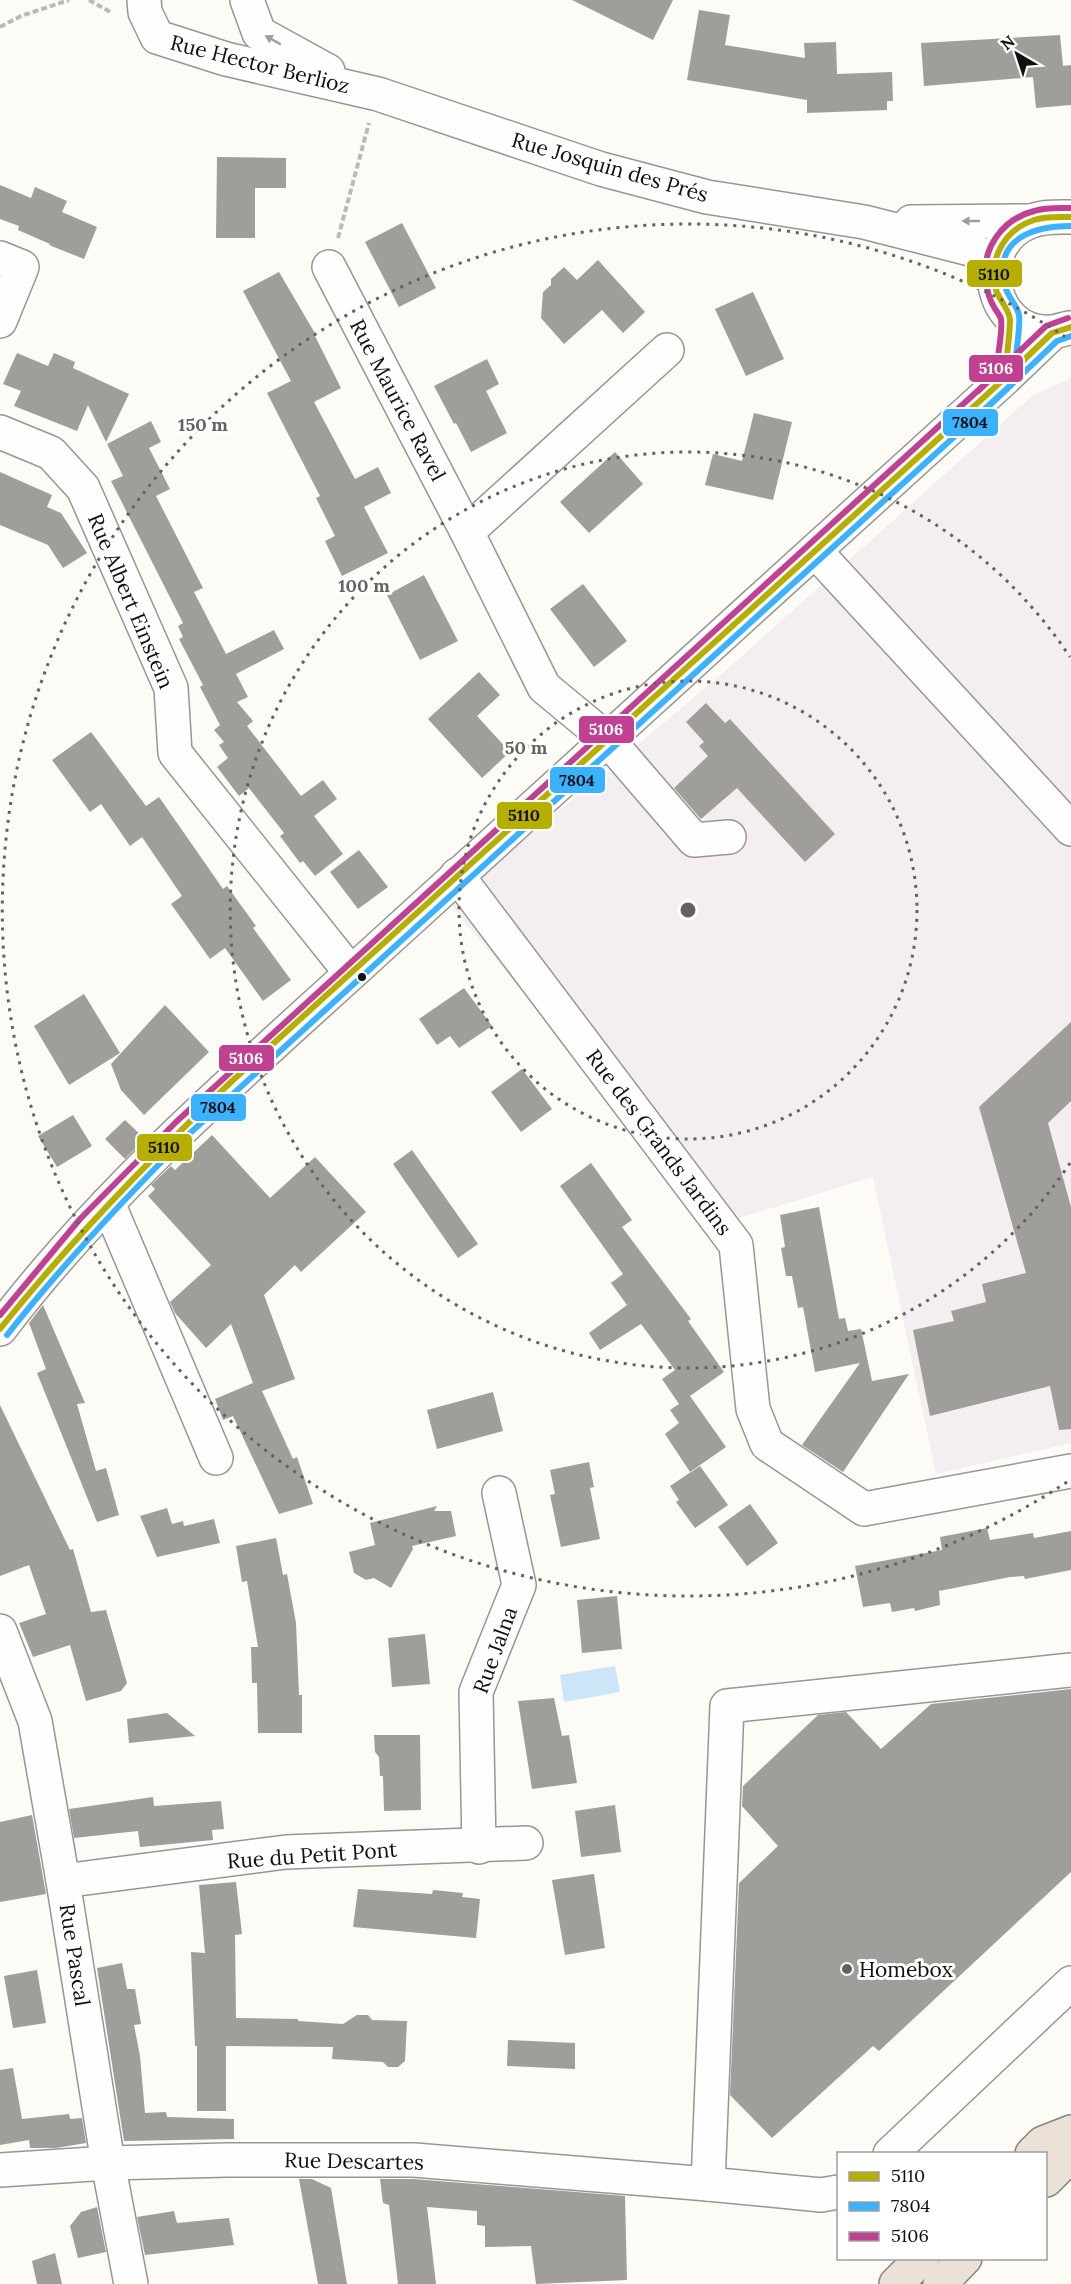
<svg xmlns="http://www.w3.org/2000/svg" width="1071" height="2284" font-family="Lora,serif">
	<rect width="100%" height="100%" fill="#fcfbf5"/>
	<!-- industrial -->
	<polygon fill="#f4eef1" points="1071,378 1071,1443 936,1474 873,1177 716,1225 449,903 724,672 1032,396"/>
	<!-- water -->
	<polygon fill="#cae6f8" points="615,1666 620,1692 564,1702 560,1675"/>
	<!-- building -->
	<g fill="#a09e9a">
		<polygon points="572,0 673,0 653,40"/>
		<polygon points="699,10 730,15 725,45 805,58 804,43 836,42 837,74 892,72 893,101 887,101 887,110 807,113 807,100 687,80"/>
		<polygon points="1060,35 1063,66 1071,65 1071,105 1036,108 1033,77 924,86 921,43"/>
		<polygon points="217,157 286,158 286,188 255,188 255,238 216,238"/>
		<polygon points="0,185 31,198 35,187 67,201 62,212 97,227 84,259 49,245 50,244 18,230 19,226 0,219"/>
		<polygon points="402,223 436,288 399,307 365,242"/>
		<polygon points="598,260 645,312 623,333 602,310 564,344 541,318 543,292 551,285 551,279 564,267 577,280"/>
		<polygon points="279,272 316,335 315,336 341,388 314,402 355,479 378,467 391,493 364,507 388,553 342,576 325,541 335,536 316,498 320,496 267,393 291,381 243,291"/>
		<polygon points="753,292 784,359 746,376 715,309"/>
		<polygon points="17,353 48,366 54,353 75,362 73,368 129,394 106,442 88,405 77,431 14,406 21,391 3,384"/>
		<polygon points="487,359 499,384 486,391 507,433 471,452 456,423 454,424 434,386"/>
		<polygon points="754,413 792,422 773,500 705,485 713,454 742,461"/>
		<polygon points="151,421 161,442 149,448 170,489 156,496 203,588 194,592 226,654 274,630 284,649 236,674 248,697 237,702 253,721 247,726 301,796 323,780 337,799 314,816 343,854 315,876 303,861 300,863 280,836 284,833 249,788 239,796 217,767 228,758 219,745 224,742 214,730 220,725 200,687 203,685 179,639 183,637 178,626 183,623 111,481 123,476 107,444"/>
		<polygon points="615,452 643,484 589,533 560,502"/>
		<polygon points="0,472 52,495 47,507 61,513 87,553 63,568 48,545 0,525"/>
		<polygon points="424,575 458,641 420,660 387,595"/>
		<polygon points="583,584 627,641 594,667 550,609"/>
		<polygon points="479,672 500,695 477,716 510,752 482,778 428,719"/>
		<polygon points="706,703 725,723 730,719 835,834 805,862 737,788 701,819 674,788 708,756 699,746 704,742 686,722"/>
		<polygon points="91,732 146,806 159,797 223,889 227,886 256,926 253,928 291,980 263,1001 225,948 210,959 171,904 182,896 142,837 130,846 101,804 90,812 52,760"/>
		<polygon points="359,850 388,887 358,909 330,872"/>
		<polygon points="464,988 492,1026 459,1048 450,1036 437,1045 419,1019"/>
		<polygon points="84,994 120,1053 69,1085 34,1026"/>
		<polygon points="165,1005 209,1052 144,1115 121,1090 111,1064"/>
		<polygon points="1071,1022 1071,1101 1048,1123 1071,1207 1071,1429 1059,1430 1050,1386 930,1416 913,1330 954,1321 951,1311 986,1302 982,1284 1026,1273 979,1107"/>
		<polygon points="522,1069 552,1109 521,1132 491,1092"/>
		<polygon points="73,1115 92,1146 57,1167 38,1136"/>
		<polygon points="125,1120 145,1139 125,1159 105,1139"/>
		<polygon points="212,1135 270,1198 315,1157 366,1212 301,1272 295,1265 264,1295 295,1379 262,1391 293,1459 297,1457 313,1504 279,1514 233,1416 223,1420 215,1399 253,1383 231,1324 206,1348 175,1313 170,1302 211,1265 148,1196 155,1189 151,1185 171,1166 175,1170"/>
		<polygon points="412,1150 478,1244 458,1258 393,1164"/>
		<polygon points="591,1163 632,1220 622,1227 691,1319 688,1321 724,1372 690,1396 726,1447 690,1472 665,1434 679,1423 670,1410 682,1402 679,1404 662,1379 675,1370 641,1324 600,1350 589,1333 627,1305 611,1283 623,1274 560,1186"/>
		<polygon points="819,1207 839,1319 845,1318 848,1331 861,1329 872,1381 909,1374 843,1472 802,1445 860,1363 815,1372 803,1307 798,1308 792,1276 786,1276 781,1248 785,1247 780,1215"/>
		<polygon points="43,1305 85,1403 77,1404 96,1471 106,1468 119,1515 97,1522 37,1373 46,1369 29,1323"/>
		<polygon points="493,1392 503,1431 437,1449 427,1410"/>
		<polygon points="0,1405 70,1550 73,1549 91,1612 106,1610 127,1683 121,1691 86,1701 70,1645 33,1657 19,1623 46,1614 29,1565 0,1576"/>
		<polygon points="589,1462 594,1487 590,1488 600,1539 561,1547 550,1495 555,1494 550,1470"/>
		<polygon points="700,1466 728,1505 695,1528 676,1502 679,1500 670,1486"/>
		<polygon points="750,1504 778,1543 747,1566 718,1527"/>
		<polygon points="437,1506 434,1511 451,1511 456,1536 412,1546 413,1549 391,1588 374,1578 366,1580 354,1573 349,1552 375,1545 370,1523"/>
		<polygon points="167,1508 172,1524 183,1521 184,1526 214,1519 220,1543 157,1557 140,1516"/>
		<polygon points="987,1528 990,1540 1033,1533 1034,1538 1071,1531 1071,1570 1025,1579 1024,1576 1010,1577 939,1591 940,1605 915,1611 914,1608 892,1612 890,1603 863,1607 855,1566 942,1550 940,1537"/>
		<polygon points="276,1538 283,1575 287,1574 296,1623 299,1695 302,1695 302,1733 258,1733 257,1683 252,1683 251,1647 258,1647 247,1581 242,1582 236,1546"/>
		<polygon points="617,1596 622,1649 582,1653 577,1600"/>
		<polygon points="425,1634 430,1684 392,1687 388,1638"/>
		<polygon points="1071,1689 1071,1872 879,2051 873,2046 772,2138 730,2095 739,1883 778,1846 742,1806 743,1786 818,1715 846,1712 881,1749 931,1704"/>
		<polygon points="554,1698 562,1736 569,1735 577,1783 532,1789 518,1701"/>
		<polygon points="167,1713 195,1736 129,1743 127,1719"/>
		<polygon points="374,1735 420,1735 421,1810 384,1811 383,1776 380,1776 379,1757 375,1752"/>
		<polygon points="153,1797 154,1806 221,1801 224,1829 212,1830 213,1840 140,1847 138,1831 74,1838 69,1809"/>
		<polygon points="615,1805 621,1852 581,1857 575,1811"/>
		<polygon points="32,1815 46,1894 0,1902 0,1822"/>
		<polygon points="594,1874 605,1948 565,1955 552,1880"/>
		<polygon points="236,1882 242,1934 235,1935 236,2018 298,2019 298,2021 343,2024 357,2015 368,2015 372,2020 407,2021 405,2061 398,2067 388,2067 383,2062 332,2059 333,2047 226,2046 226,2111 197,2111 197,2046 195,2046 191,1952 205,1953 199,1885"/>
		<polygon points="358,1889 432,1894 433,1890 463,1893 462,1897 480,1899 476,1938 353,1927"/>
		<polygon points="122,1963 127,1989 135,1989 141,2024 134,2025 140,2056 145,2113 166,2112 167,2117 234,2119 234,2139 124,2141 97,1968"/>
		<polygon points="37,1970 46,2023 13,2028 4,1976"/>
		<polygon points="508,2040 575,2043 575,2069 507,2066"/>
		<polygon points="13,2068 22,2119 69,2114 70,2119 82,2118 86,2143 56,2148 30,2148 29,2140 0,2145 0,2070"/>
		<polygon points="299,2179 312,2179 331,2188 347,2284 318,2284"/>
		<polygon points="380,2179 413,2179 625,2196 627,2280 536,2284 531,2246 485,2247 485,2226 477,2225 477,2211 427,2207 436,2284 398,2284 389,2205 383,2203"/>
		<polygon points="97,2207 106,2252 78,2258 70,2226 81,2212"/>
		<polygon points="174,2211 177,2223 229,2218 234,2245 145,2255 137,2217"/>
		<polygon points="55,2253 62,2284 37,2284 32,2261"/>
	</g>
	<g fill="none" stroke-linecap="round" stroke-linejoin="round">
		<!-- minor casing -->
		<g stroke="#969693" stroke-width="36">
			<g id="minor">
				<polyline points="144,0 145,12 157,37 226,59 378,94 601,169 707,197 864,222 974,250 993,271"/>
				<polyline points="247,0 259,33 328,71"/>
				<polyline points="911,222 1029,221"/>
				<polyline points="0,258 22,267 0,321"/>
				<polyline points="329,267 467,532 544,687 608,740 694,840 729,837"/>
				<path d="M1069 328C1063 329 1057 332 1051 332 989 336 972 244 1029 222 1042 216 1058 217 1071 217"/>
				<polyline points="0,432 51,453 83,488 171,688 175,753 351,973"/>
				<polyline points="467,532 667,350"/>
				<polyline points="815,551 1071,829"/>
				<polyline points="457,875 736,1245 753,1409 767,1444 864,1509 1071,1471"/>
				<polyline points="108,1203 216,1458"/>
				<path d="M0 1329C109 1185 249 1067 382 945 588 755 797 568 1004 379L1052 333"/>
				<polyline points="0,1631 35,1721 63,1881 108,2163 131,2284"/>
				<polyline points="479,1847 476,1692 519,1585 499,1493"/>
				<polyline points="63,1881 286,1852 526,1843"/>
				<polyline points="890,2154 1071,1983"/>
				<polyline points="0,2170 108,2163 227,2160 414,2160 708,2184"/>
				<polyline points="838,2192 821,2195 708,2184 727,1706 1071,1670"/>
			</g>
		</g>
		<!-- highway casing -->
		<g stroke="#848380" stroke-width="36">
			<g id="highway">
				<polyline points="1032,2154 1043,2143 1071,2132"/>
				<polyline points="1046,2180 1071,2155"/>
				<polyline points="896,2284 922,2258"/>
				<polyline points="940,2284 965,2258"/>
			</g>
		</g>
		<!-- path -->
		<g stroke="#b9b9b8" stroke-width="4" stroke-dasharray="6 3" stroke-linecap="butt">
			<polyline points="89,0 112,13"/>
			<polyline points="0,27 21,16 69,0"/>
			<polyline points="338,238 369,123"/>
		</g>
		<!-- minor -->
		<use href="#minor" stroke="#fffefe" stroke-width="33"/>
		<!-- highway -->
		<use href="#highway" stroke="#ebe1d6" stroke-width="33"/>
		<!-- bus-1 casing -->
		<g stroke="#fff" stroke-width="10">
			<g id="bus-1">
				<path d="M1004 379C1006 359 1010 338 1010 319 1009 310 999 299 996 290 988 259 1004 230 1034 220 1046 216 1059 217 1071 217"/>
				<path d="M0 1329C71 1240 149 1160 231 1082L1004 379 1052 333 1071 327"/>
			</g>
		</g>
		<!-- bus-2 casing -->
		<g stroke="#fff" stroke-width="10">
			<g id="bus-2">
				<polyline points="990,405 1057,341 1071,336"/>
				<path d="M7 1335C63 1264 124 1199 188 1135L1011 385 1013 380C1014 365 1021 328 1019 315 1017 305 1007 296 1005 286 993 239 1033 226 1071 226"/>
			</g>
		</g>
		<!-- bus-3 casing -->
		<g stroke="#fff" stroke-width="10">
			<g id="bus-3">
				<polyline points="978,391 1046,326 1068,318"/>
				<path d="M0 1315 80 1219 176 1122 995 375C997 361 1003 331 1001 319 1000 315 996 311 994 307 989 299 987 290 986 281 981 248 1003 219 1034 211 1046 207 1059 208 1071 208"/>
			</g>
		</g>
		<!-- bus-1 -->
		<use href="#bus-1" stroke="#b7ae02" stroke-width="6"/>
		<!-- bus-2 -->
		<use href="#bus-2" stroke="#3bb2ff" stroke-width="6"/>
		<!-- bus-3 -->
		<use href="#bus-3" stroke="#c04191" stroke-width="6"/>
	</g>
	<!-- one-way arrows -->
	<defs><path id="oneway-solid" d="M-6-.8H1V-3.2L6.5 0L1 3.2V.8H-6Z" transform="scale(1.5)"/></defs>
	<g fill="#9f9f9f">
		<use href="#oneway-solid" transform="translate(273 40) rotate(-151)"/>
		<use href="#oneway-solid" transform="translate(971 221) rotate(180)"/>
	</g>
	<!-- distance rings -->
	<g fill="none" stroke="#636260" stroke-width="3" stroke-dasharray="3 6">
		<circle cx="688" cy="910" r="229"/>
		<path d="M1070 1163A458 458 0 1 1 1070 657"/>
		<path d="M1067 1482A686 686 0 1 1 1067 338"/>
	</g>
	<!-- markers -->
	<circle fill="#101010" stroke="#fff" stroke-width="2" cx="362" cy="977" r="5"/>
	<circle fill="#636260" stroke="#fff" stroke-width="2" cx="847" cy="1969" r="6"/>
	<g text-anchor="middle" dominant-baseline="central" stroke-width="6" stroke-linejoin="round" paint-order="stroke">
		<!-- street labels -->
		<g font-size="21" fill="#101010" stroke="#fff">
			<text transform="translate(260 64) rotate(14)">Rue Hector Berlioz</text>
			<text transform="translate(610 167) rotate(16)">Rue Josquin des Prés</text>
			<text transform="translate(398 400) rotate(62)">Rue Maurice Ravel</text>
			<text transform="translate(131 601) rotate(67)">Rue Albert Einstein</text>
			<text transform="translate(659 1142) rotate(53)">Rue des Grands Jardins</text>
			<text transform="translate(495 1650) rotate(-70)">Rue Jalna</text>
			<text transform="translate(312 1855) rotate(-4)">Rue du Petit Pont</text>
			<text transform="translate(75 1955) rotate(81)">Rue Pascal</text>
			<text transform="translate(354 2161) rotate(1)">Rue Descartes</text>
		</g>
		<!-- poi labels -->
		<g font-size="21" fill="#101010" stroke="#fff" text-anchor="start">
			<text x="859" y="1969">Homebox</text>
		</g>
	</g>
	<circle cx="688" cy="910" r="9" fill="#636260" stroke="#fff" stroke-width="3"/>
	<g font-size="18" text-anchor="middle" font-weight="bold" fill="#636260" stroke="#fff" stroke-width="6" stroke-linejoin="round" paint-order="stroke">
		<text x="203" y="431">150 m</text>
		<text x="364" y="592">100 m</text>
		<text x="526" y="754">50 m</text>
	</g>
	<g stroke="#fff" stroke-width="2">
		<rect x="966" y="259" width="57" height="29" rx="6" fill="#b7ae02"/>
		<rect x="968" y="354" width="56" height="29" rx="6" fill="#c04191"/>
		<rect x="942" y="408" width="57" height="29" rx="6" fill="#3bb2ff"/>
		<rect x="578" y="715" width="57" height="29" rx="6" fill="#c04191"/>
		<rect x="549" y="766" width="57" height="28" rx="6" fill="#3bb2ff"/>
		<rect x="496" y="801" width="57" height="29" rx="6" fill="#b7ae02"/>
		<rect x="218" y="1044" width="57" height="28" rx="6" fill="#c04191"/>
		<rect x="190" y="1093" width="57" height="29" rx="6" fill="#3bb2ff"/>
		<rect x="136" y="1133" width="57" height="29" rx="6" fill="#b7ae02"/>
	</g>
	<g font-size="16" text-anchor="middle" font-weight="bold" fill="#fff">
		<text x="996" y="374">5106</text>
		<text x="606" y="735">5106</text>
		<text x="246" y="1064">5106</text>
	</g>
	<g font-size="16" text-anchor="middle" font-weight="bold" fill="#111">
		<text x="994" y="280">5110</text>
		<text x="970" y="428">7804</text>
		<text x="577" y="786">7804</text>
		<text x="524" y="821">5110</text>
		<text x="218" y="1113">7804</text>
		<text x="164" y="1153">5110</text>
	</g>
	<!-- legend -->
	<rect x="837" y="2152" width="210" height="108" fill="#ffffff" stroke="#9f9f9f" stroke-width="1.5"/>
	<rect x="849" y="2172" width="30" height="9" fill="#b7ae02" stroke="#9f9f9f" stroke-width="1.5"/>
	<text x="891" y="2182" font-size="18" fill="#101010">5110</text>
	<rect x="849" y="2202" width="30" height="9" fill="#3bb2ff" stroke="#9f9f9f" stroke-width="1.5"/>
	<text x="891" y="2212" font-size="18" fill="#101010">7804</text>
	<rect x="849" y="2232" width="30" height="9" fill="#c04191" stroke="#9f9f9f" stroke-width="1.5"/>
	<text x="891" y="2242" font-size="18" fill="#101010">5106</text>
	<!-- north arrow -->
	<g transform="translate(1017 54) rotate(321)" stroke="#ffffff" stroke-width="4.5" paint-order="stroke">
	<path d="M0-4.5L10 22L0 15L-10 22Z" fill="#101010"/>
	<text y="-9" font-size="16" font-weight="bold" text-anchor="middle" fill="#101010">N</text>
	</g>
</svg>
